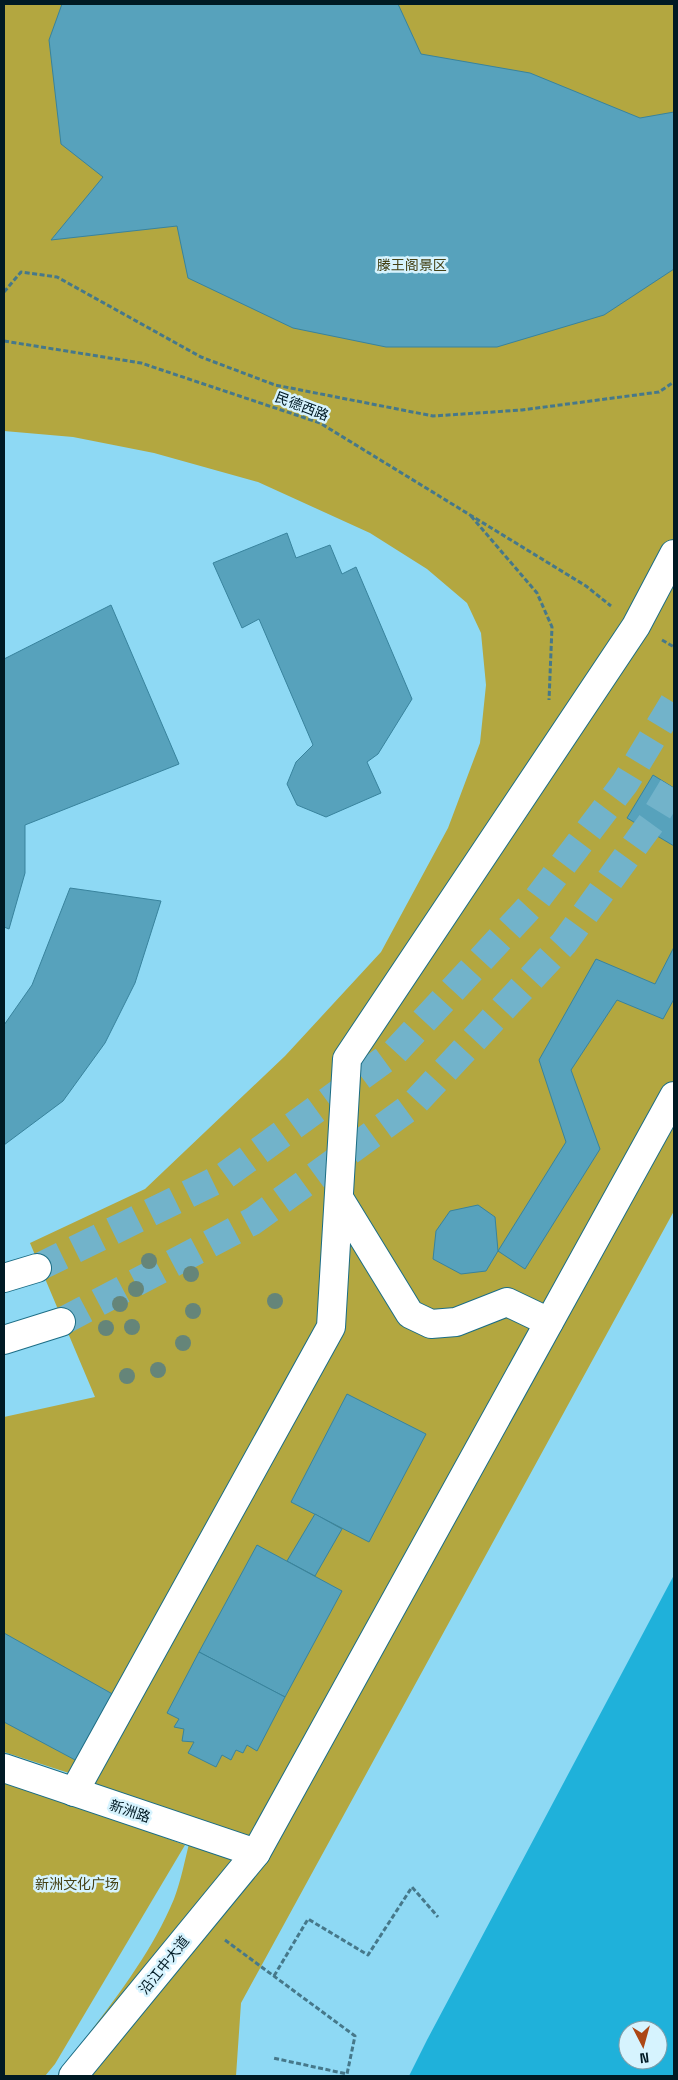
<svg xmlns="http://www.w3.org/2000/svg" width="678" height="2080" font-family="'Space Grotesk','Noto Sans SC',sans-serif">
	<rect width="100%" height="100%" fill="#8ed9f4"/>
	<!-- green -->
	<g fill="#b3a740">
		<path d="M4 4H674V1211L241 2003 236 2076H57C98 2020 147 1964 174 1899 181 1881 185 1859 190 1840L75 1775 4 1752V1417L95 1397 30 1243 145 1189 285 1056 381 952 448 828 480 743 486 685 481 633 467 603 427 569 370 533 258 482 154 453 73 437 4 431Z"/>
		<polygon points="4,1779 185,1845 55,2064 45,2076 4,2076"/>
	</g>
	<!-- water -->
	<path fill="#1fb1da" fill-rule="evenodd" d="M674 1575V2076H409L427 2040ZM628 2030H658V2060H628Z"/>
	<!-- building -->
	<g fill="#57a2bc" stroke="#38839d">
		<polygon points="62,4 398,4 421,54 530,73 640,118 674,112 674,269 604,315 497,347 386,347 293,328 188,278 177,226 51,240 103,177 61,144 49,40"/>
		<polygon points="287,533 296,558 330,545 342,574 356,567 412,699 378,754 367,762 381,793 326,817 297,805 287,784 296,762 313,745 259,619 242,628 213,563"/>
		<polygon points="111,605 179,764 25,825 25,873 9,929 4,927 4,659"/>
		<polygon points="653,775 674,788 674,846 627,818"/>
		<polygon points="70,888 161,901 135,983 105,1043 63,1101 4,1145 4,1025 32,985"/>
		<polygon points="674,947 674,999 663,1019 617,1000 571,1070 600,1149 525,1269 498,1251 566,1142 539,1060 596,959 655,984"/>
		<polygon points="478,1205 495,1217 498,1251 486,1271 461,1274 433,1259 436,1231 450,1211"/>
		<polygon points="347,1394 426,1434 369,1542 291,1502"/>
		<polygon points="315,1514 342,1529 315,1576 287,1561"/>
		<polygon points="257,1545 342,1591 285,1697 199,1652"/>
		<polygon points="4,1633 116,1696 77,1761 4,1722"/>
		<polygon points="199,1652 285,1697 257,1751 247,1745 243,1753 236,1750 231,1760 222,1755 216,1767 188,1753 194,1742 182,1741 184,1729 174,1727 179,1719 167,1713"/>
	</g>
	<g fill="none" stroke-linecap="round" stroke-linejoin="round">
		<!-- highway-tunnel -->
		<g stroke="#72b3ca" stroke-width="28" stroke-dasharray="28 14" stroke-linecap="butt">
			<polyline points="37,1268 223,1177 395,1052 537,899 625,783 674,702"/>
			<polyline points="61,1322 253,1221 413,1105 564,943 651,823 674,785"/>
		</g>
		<!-- minor casing -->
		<g stroke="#1c6d85" stroke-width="30">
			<g id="minor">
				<polyline points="339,1198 410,1314 431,1324 456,1322 507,1302 549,1322"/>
				<polyline points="4,1768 256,1853"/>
				<polyline points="74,1792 331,1327 347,1059 636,626 674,554"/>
				<polyline points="73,2076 256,1853 674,1096"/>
			</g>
		</g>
		<!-- highway casing -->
		<g stroke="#1c6d85" stroke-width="30">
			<g id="highway">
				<polyline points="4,1278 37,1268"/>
				<polyline points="4,1340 61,1322"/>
			</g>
		</g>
		<!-- path -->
		<g stroke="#46788a" stroke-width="3" stroke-dasharray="5 2.5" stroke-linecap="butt">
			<polyline points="4,292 21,272 57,277 201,357 275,385 433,416 522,410 659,392 674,382"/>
			<polyline points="4,341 141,363 320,423 586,586 611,606"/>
			<polyline points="471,516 537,593 552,627 549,700"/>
			<polyline points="662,640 674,647"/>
			<polyline points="225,1940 355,2036 347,2074 273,2058"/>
			<polyline points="274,1976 308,1919 368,1955 412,1887 438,1917"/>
		</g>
		<!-- minor -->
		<use href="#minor" stroke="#fff" stroke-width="28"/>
		<!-- highway -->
		<use href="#highway" stroke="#fff" stroke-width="28"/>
	</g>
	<!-- trees -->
	<g fill="#658579">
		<circle cx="149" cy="1261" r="8"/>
		<circle cx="191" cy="1274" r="8"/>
		<circle cx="136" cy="1289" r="8"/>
		<circle cx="275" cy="1301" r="8"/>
		<circle cx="120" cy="1304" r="8"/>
		<circle cx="193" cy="1311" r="8"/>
		<circle cx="132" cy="1327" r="8"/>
		<circle cx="106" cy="1328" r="8"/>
		<circle cx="183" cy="1343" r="8"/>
		<circle cx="158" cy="1370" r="8"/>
		<circle cx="127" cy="1376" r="8"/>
	</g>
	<g text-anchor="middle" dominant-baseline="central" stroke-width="5" stroke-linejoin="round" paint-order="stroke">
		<!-- park labels -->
		<g font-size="14" fill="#444014" stroke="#d6f3fe">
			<text x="412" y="265">滕王阁景区</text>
			<text x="77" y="1884">新洲文化广场</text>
		</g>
		<!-- street labels -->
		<g font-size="14" fill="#001a24" stroke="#d6f3fe">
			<text transform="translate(302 406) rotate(21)">民德西路</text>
			<text transform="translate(130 1811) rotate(19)">新洲路</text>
			<text transform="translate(164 1965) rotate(-51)">沿江中大道</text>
		</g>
	</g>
	<!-- border -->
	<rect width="678" height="2080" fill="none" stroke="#001a24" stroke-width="10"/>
	<!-- north arrow -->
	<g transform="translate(643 2045) rotate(174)"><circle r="24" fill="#d6f3fe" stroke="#809ca7"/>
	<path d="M0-4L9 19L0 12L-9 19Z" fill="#ac4715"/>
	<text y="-8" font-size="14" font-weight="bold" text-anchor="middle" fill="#001a24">N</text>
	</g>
</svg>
